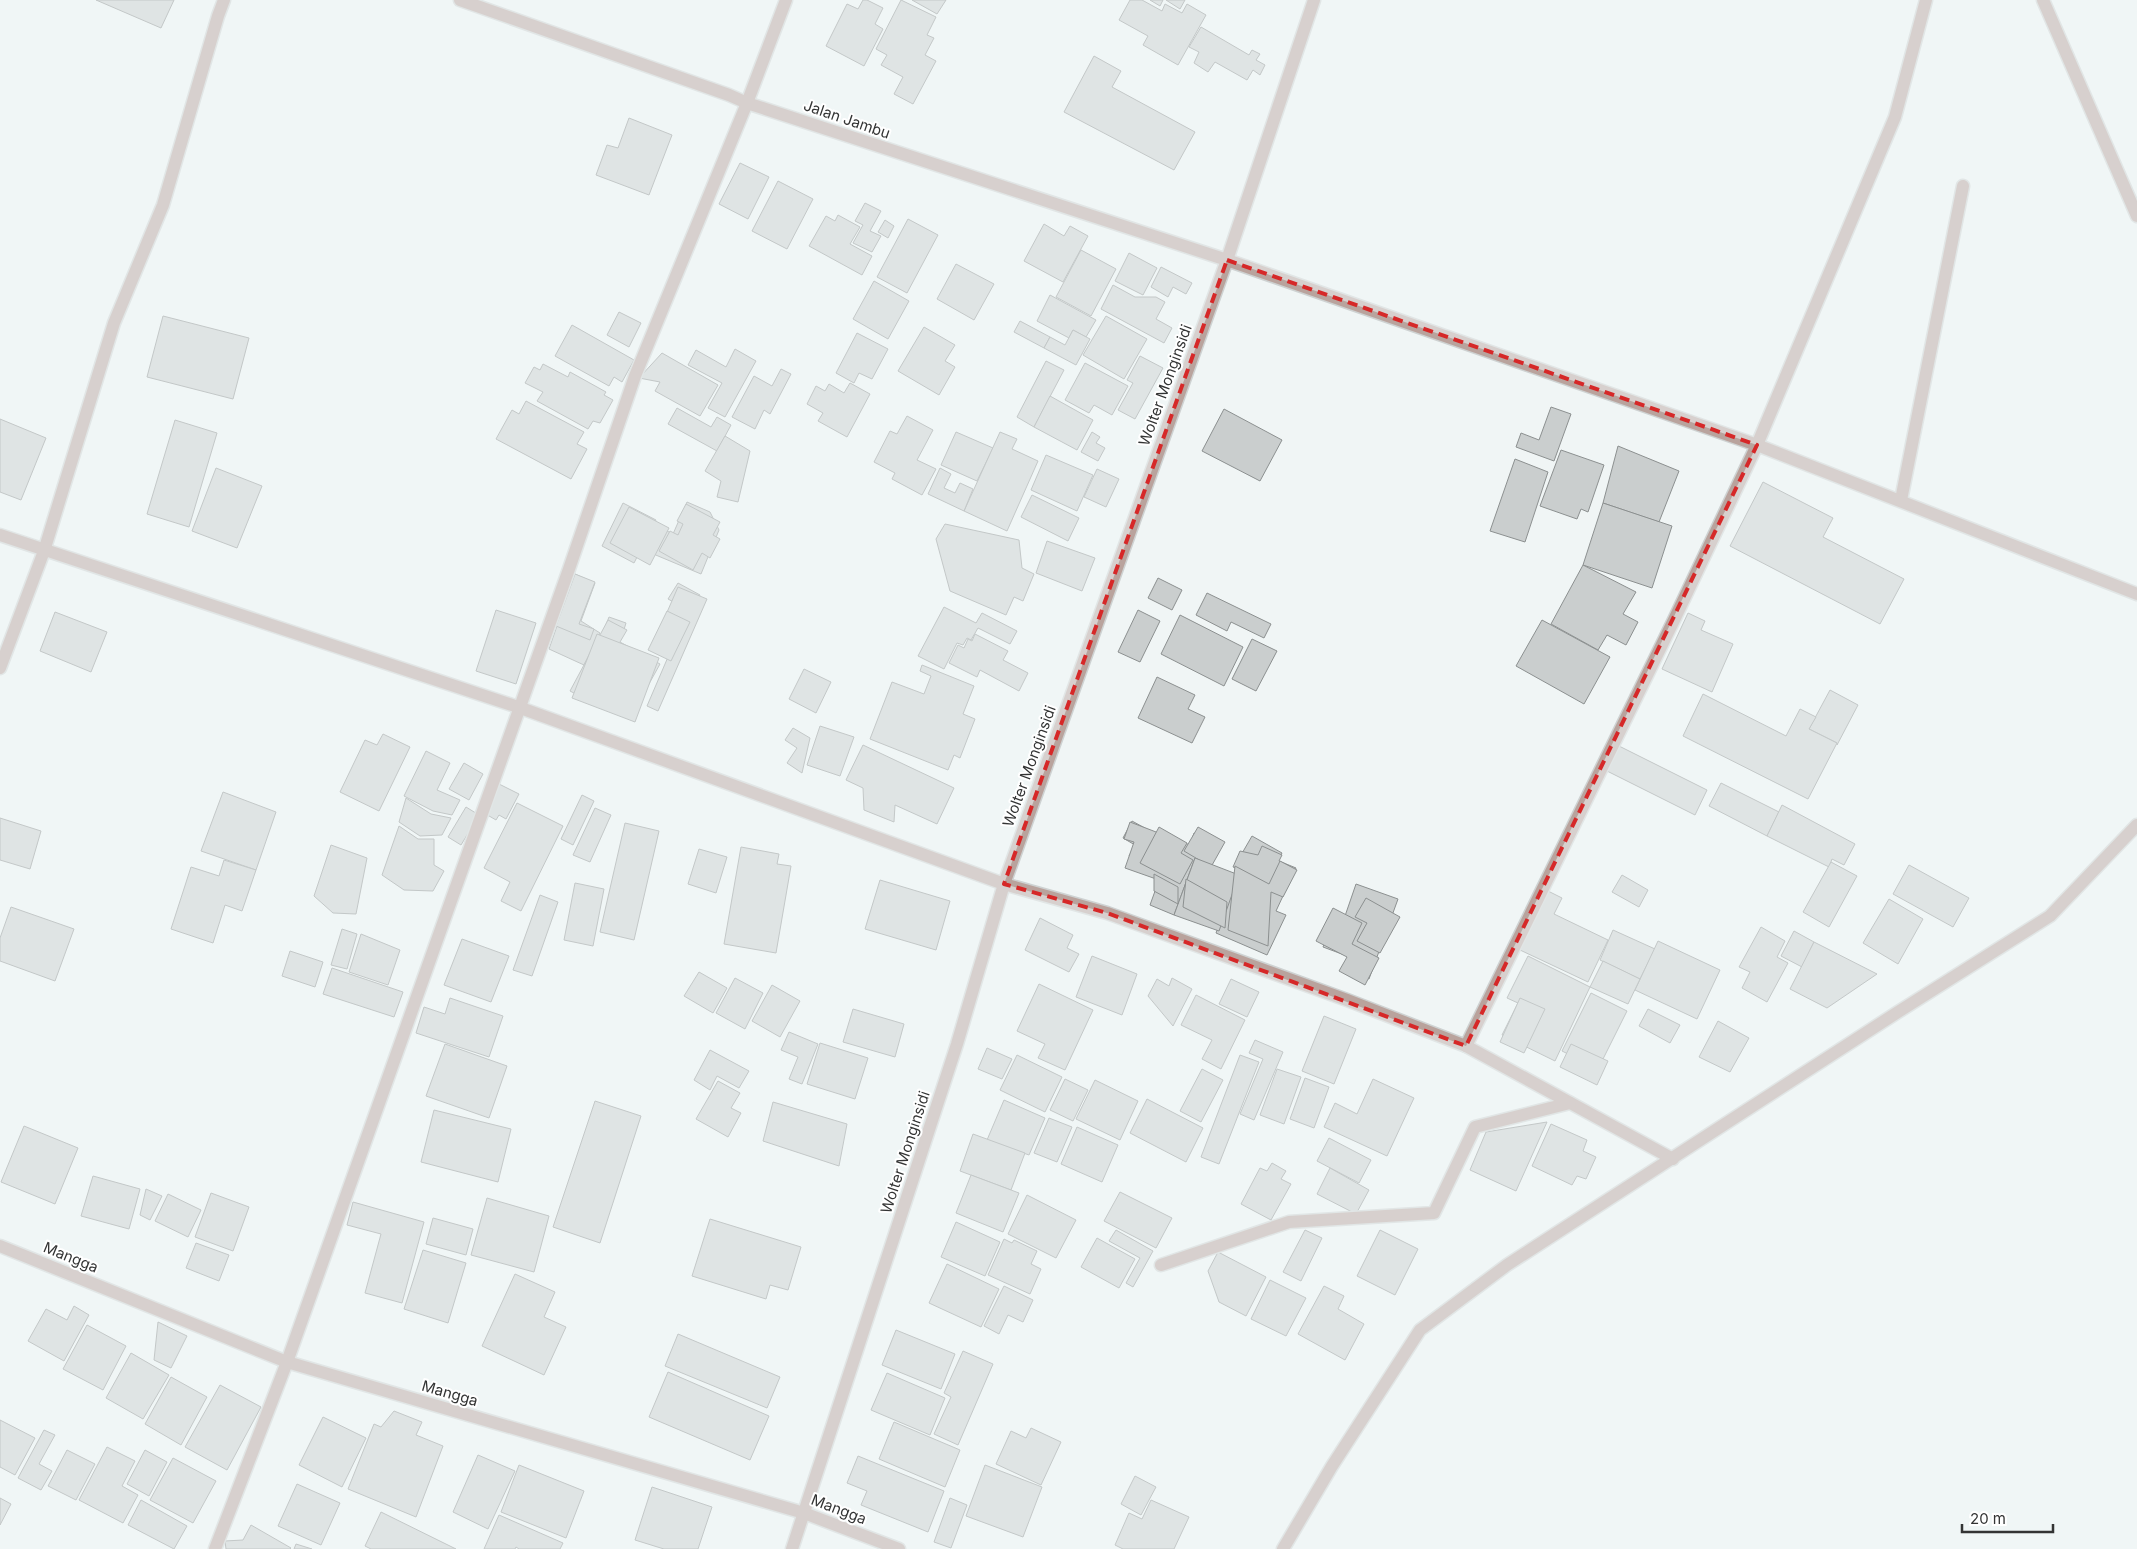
<svg xmlns="http://www.w3.org/2000/svg" width="2137" height="1549" font-family="Inter,sans-serif">
	<rect width="100%" height="100%" fill="#f0f5f5"/>
	<!-- building -->
	<g fill="#cacece" stroke="#8c9090">
		<polygon points="96,0 174,0 161,28"/>
		<polygon points="863,0 867,0 883,8 875,24 883,29 864,66 826,46 847,4 858,9"/>
		<polygon points="901,0 936,17 927,35 934,38 925,55 936,61 913,104 894,94 903,77 881,65 887,55 876,49"/>
		<polygon points="912,0 946,0 937,14"/>
		<polygon points="1130,0 1142,0 1162,11 1165,4 1182,13 1187,4 1206,15 1178,65 1143,45 1148,36 1119,20"/>
		<polygon points="1150,0 1163,0 1160,6"/>
		<polygon points="1166,0 1185,0 1180,9"/>
		<polygon points="1201,27 1249,55 1252,50 1260,54 1256,60 1265,65 1260,75 1253,70 1247,80 1215,62 1208,72 1194,63 1199,52 1189,47"/>
		<polygon points="1094,56 1121,71 1112,87 1195,132 1174,170 1064,112"/>
		<polygon points="629,118 672,135 649,195 596,175 607,145 618,148"/>
		<polygon points="740,163 769,177 748,219 719,204"/>
		<polygon points="778,181 813,199 787,249 752,231"/>
		<polygon points="865,203 881,211 870,231 881,236 872,252 853,243 863,225 855,221"/>
		<polygon points="838,215 860,227 850,244 872,256 862,275 809,246 826,216 835,221"/>
		<polygon points="908,219 938,235 907,293 877,277"/>
		<polygon points="885,220 894,226 888,238 878,232"/>
		<polygon points="1044,224 1064,236 1070,226 1088,236 1063,282 1024,261"/>
		<polygon points="1081,250 1116,269 1091,316 1056,297"/>
		<polygon points="1129,253 1157,268 1143,295 1115,281"/>
		<polygon points="956,264 994,284 974,320 937,299"/>
		<polygon points="1161,267 1192,283 1186,294 1173,287 1168,297 1151,287"/>
		<polygon points="874,281 909,301 888,339 853,319"/>
		<polygon points="1113,285 1135,297 1156,297 1165,302 1156,319 1172,328 1164,343 1101,309"/>
		<polygon points="1050,295 1096,320 1086,337 1073,330 1069,338 1037,321"/>
		<polygon points="619,312 641,323 629,347 607,335"/>
		<polygon points="163,316 249,338 233,399 147,377"/>
		<polygon points="1106,316 1147,339 1124,379 1083,355"/>
		<polygon points="1020,321 1050,337 1044,348 1014,332"/>
		<polygon points="572,325 634,360 622,382 614,377 609,386 555,356"/>
		<polygon points="924,327 955,345 945,361 955,367 939,395 898,371"/>
		<polygon points="1073,330 1090,339 1076,365 1044,348 1050,337 1065,345"/>
		<polygon points="857,333 888,349 872,379 859,373 854,383 836,373"/>
		<polygon points="735,349 756,361 725,417 708,408 722,383 688,365 696,350 726,367"/>
		<polygon points="662,353 718,385 700,416 655,391 660,382 639,378"/>
		<polygon points="1140,356 1163,368 1135,419 1118,410 1133,383 1127,380"/>
		<polygon points="1046,361 1064,370 1034,427 1017,417"/>
		<polygon points="1085,363 1128,386 1112,415 1094,405 1089,413 1065,400"/>
		<polygon points="543,364 568,377 570,372 606,392 604,395 613,400 600,423 593,421 588,429 537,401 543,392 525,383 534,367 540,370"/>
		<polygon points="781,369 791,374 770,414 764,410 755,429 732,417 754,376 772,386"/>
		<polygon points="850,383 870,394 847,437 818,421 823,413 807,404 816,386 825,391 829,384 844,393"/>
		<polygon points="1050,396 1093,420 1077,450 1034,427"/>
		<polygon points="526,401 584,432 577,444 587,449 571,479 496,439 512,410 519,414"/>
		<polygon points="1551,407 1571,414 1554,461 1516,447 1521,433 1539,440"/>
		<polygon points="677,408 711,427 717,417 731,425 717,451 668,424"/>
		<polygon points="1224,409 1282,440 1260,481 1202,451"/>
		<polygon points="907,416 933,430 917,460 936,469 922,495 892,479 895,473 874,462 890,431 897,434"/>
		<polygon points="0,419 46,438 21,500 0,492"/>
		<polygon points="175,420 217,433 189,527 147,514"/>
		<polygon points="956,432 993,448 977,481 941,465"/>
		<polygon points="1000,432 1017,439 1012,449 1038,461 1007,531 964,511"/>
		<polygon points="1092,432 1100,437 1096,443 1105,448 1098,461 1081,452"/>
		<polygon points="725,436 750,451 738,502 717,497 721,481 705,471"/>
		<polygon points="1618,446 1679,471 1659,522 1603,503"/>
		<polygon points="1561,450 1604,465 1588,512 1581,509 1577,519 1540,506"/>
		<polygon points="1046,455 1093,475 1077,511 1031,490"/>
		<polygon points="1515,459 1548,472 1525,542 1490,531"/>
		<polygon points="216,468 262,486 237,548 192,531"/>
		<polygon points="940,468 951,474 944,488 955,493 960,483 973,489 964,511 928,494"/>
		<polygon points="1097,469 1119,479 1106,507 1084,497"/>
		<polygon points="1763,482 1833,518 1823,537 1904,579 1880,624 1730,546"/>
		<polygon points="1032,495 1079,518 1068,541 1021,517"/>
		<polygon points="687,502 710,512 719,530 701,574 651,553 661,528 673,534"/>
		<polygon points="623,503 656,520 634,563 602,546"/>
		<polygon points="1603,503 1672,526 1652,588 1583,565"/>
		<polygon points="686,504 720,522 713,535 720,539 710,558 702,553 693,570 659,551 670,531 678,535 683,524 677,521"/>
		<polygon points="629,507 669,528 650,565 610,543"/>
		<polygon points="945,524 1019,540 1022,568 1034,574 1023,601 1014,597 1006,615 950,591 936,539"/>
		<polygon points="1047,541 1095,558 1082,591 1036,573"/>
		<polygon points="1583,565 1636,592 1623,614 1638,622 1626,645 1607,635 1598,650 1551,624"/>
		<polygon points="575,574 595,583 581,621 600,633 584,665 549,649"/>
		<polygon points="575,574 595,582 579,624 594,629 590,640 556,626"/>
		<polygon points="1158,578 1182,590 1172,610 1148,598"/>
		<polygon points="678,583 700,595 692,612 668,599"/>
		<polygon points="678,587 707,599 658,711 647,706 668,657 651,649"/>
		<polygon points="1207,593 1271,624 1264,638 1231,622 1227,631 1196,615"/>
		<polygon points="944,607 976,623 982,613 1017,631 1010,644 978,628 971,640 967,638 963,645 957,643 944,669 918,656"/>
		<polygon points="496,610 536,623 516,684 476,671"/>
		<polygon points="1138,610 1160,621 1140,662 1118,652"/>
		<polygon points="667,611 690,622 671,661 648,650"/>
		<polygon points="55,612 107,632 91,672 40,651"/>
		<polygon points="1688,613 1705,621 1701,630 1733,644 1712,692 1662,669"/>
		<polygon points="1180,615 1243,647 1224,686 1161,654"/>
		<polygon points="609,617 626,623 621,639 603,632"/>
		<polygon points="608,620 627,630 620,642 660,664 634,711 603,694 597,705 570,691"/>
		<polygon points="1542,620 1610,657 1584,704 1516,666"/>
		<polygon points="597,634 659,658 635,722 572,698"/>
		<polygon points="975,634 1008,651 1003,660 1028,673 1019,691 980,670 977,677 949,663 958,645 964,648 968,639 972,641"/>
		<polygon points="1252,639 1277,651 1256,691 1232,679"/>
		<polygon points="922,665 974,686 963,714 975,719 960,758 954,755 948,770 870,739 892,682 924,694 931,676 920,671"/>
		<polygon points="804,669 831,682 816,713 789,699"/>
		<polygon points="1157,677 1195,695 1188,709 1205,717 1192,743 1138,718"/>
		<polygon points="1830,690 1858,705 1837,745 1837,743 1809,729"/>
		<polygon points="1703,694 1786,736 1800,709 1816,717 1809,729 1837,743 1808,799 1683,736"/>
		<polygon points="820,726 854,737 840,776 807,765"/>
		<polygon points="793,728 810,738 802,773 787,763 797,748 785,740"/>
		<polygon points="383,734 410,747 379,811 340,792 365,740 377,745"/>
		<polygon points="863,745 954,788 937,824 895,805 894,822 864,810 863,788 846,780"/>
		<polygon points="1619,746 1707,790 1695,815 1607,771"/>
		<polygon points="426,751 450,763 437,790 460,800 452,815 433,811 404,796"/>
		<polygon points="464,763 483,774 469,800 449,789"/>
		<polygon points="1721,783 1779,812 1767,836 1709,806"/>
		<polygon points="499,784 519,794 506,819 499,815 496,820 484,813"/>
		<polygon points="223,792 276,812 256,870 201,851"/>
		<polygon points="582,795 594,801 573,845 561,839"/>
		<polygon points="406,798 431,814 451,818 442,835 420,836 399,822"/>
		<polygon points="517,803 563,826 521,911 501,901 510,882 484,868"/>
		<polygon points="1782,805 1855,844 1844,865 1832,859 1829,867 1767,836"/>
		<polygon points="466,807 479,815 461,845 448,837"/>
		<polygon points="595,808 611,815 590,862 573,855"/>
		<polygon points="0,818 41,831 30,869 0,860"/>
		<polygon points="1132,821 1154,833 1139,861 1129,856 1135,845 1123,838"/>
		<polygon points="1130,822 1190,845 1194,833 1220,842 1212,865 1195,858 1174,915 1150,905 1159,880 1125,868 1134,842 1124,839"/>
		<polygon points="625,823 659,831 634,940 600,932"/>
		<polygon points="399,826 418,839 434,839 434,865 444,871 433,891 404,890 382,875"/>
		<polygon points="1159,827 1187,843 1181,853 1193,860 1180,884 1140,863"/>
		<polygon points="1198,827 1225,842 1211,867 1184,851"/>
		<polygon points="1252,836 1282,853 1268,879 1237,862"/>
		<polygon points="331,845 367,858 356,914 333,913 314,896"/>
		<polygon points="1262,846 1282,855 1279,861 1296,868 1276,911 1286,915 1267,955 1216,933 1241,870 1233,867 1240,851 1258,855"/>
		<polygon points="741,847 779,854 777,864 791,866 776,953 724,944"/>
		<polygon points="699,849 727,857 716,893 688,884"/>
		<polygon points="1195,858 1239,875 1219,931 1174,915"/>
		<polygon points="224,860 256,870 242,911 225,905 213,943 171,929 191,867 219,876"/>
		<polygon points="1280,861 1297,870 1283,897 1271,892 1268,946 1228,930 1235,866 1269,884"/>
		<polygon points="1831,862 1857,876 1829,927 1803,912"/>
		<polygon points="1909,865 1969,898 1953,927 1893,894"/>
		<polygon points="1154,874 1178,887 1178,904 1154,891"/>
		<polygon points="1622,875 1648,890 1639,907 1612,892"/>
		<polygon points="1186,879 1227,902 1225,928 1183,907"/>
		<polygon points="880,880 950,901 936,950 865,929"/>
		<polygon points="575,883 604,889 593,946 564,940"/>
		<polygon points="1356,884 1398,899 1369,979 1345,971 1350,957 1323,947 1336,912 1345,916"/>
		<polygon points="1548,891 1562,898 1554,914 1608,940 1588,982 1520,950"/>
		<polygon points="540,895 558,902 532,976 513,970"/>
		<polygon points="1366,898 1400,917 1380,953 1357,941 1367,923 1355,917"/>
		<polygon points="1889,899 1923,919 1898,964 1863,943"/>
		<polygon points="11,907 74,929 55,981 0,961 0,938"/>
		<polygon points="1333,908 1362,923 1352,944 1379,958 1365,985 1339,971 1347,957 1316,941"/>
		<polygon points="1040,918 1073,935 1067,948 1079,954 1069,972 1025,950"/>
		<polygon points="1761,927 1785,941 1777,957 1788,963 1767,1002 1742,988 1750,972 1739,967"/>
		<polygon points="342,929 357,934 347,969 331,965"/>
		<polygon points="1613,930 1655,949 1640,979 1600,960"/>
		<polygon points="1794,931 1814,942 1802,967 1781,956"/>
		<polygon points="361,934 400,950 388,985 349,972"/>
		<polygon points="462,939 509,956 491,1002 444,985"/>
		<polygon points="1658,941 1720,970 1697,1019 1635,990"/>
		<polygon points="1814,942 1877,974 1827,1008 1790,989"/>
		<polygon points="290,951 323,962 315,987 282,976"/>
		<polygon points="1092,956 1137,974 1122,1015 1076,997"/>
		<polygon points="1528,956 1590,987 1555,1061 1502,1035 1518,1003 1507,998"/>
		<polygon points="1603,961 1640,979 1628,1004 1590,987"/>
		<polygon points="332,968 403,992 394,1017 323,994"/>
		<polygon points="699,972 727,988 713,1013 684,996"/>
		<polygon points="735,978 763,993 745,1029 716,1013"/>
		<polygon points="1172,978 1192,989 1173,1026 1148,996 1157,979 1169,986"/>
		<polygon points="1231,979 1259,992 1247,1017 1219,1004"/>
		<polygon points="1039,984 1093,1010 1065,1070 1038,1058 1045,1044 1017,1031"/>
		<polygon points="772,985 800,1001 780,1037 752,1021"/>
		<polygon points="1591,993 1627,1011 1598,1069 1562,1051"/>
		<polygon points="1196,995 1245,1020 1221,1069 1202,1059 1212,1040 1181,1025"/>
		<polygon points="450,998 503,1016 489,1057 416,1033 424,1007 445,1014"/>
		<polygon points="1520,998 1545,1009 1524,1053 1500,1042"/>
		<polygon points="853,1009 904,1024 895,1057 843,1042"/>
		<polygon points="1648,1009 1680,1025 1670,1043 1639,1026"/>
		<polygon points="1324,1016 1356,1029 1334,1084 1302,1071"/>
		<polygon points="1718,1021 1749,1038 1730,1072 1699,1057"/>
		<polygon points="789,1032 818,1044 802,1084 789,1079 798,1057 781,1050"/>
		<polygon points="1255,1040 1283,1052 1254,1120 1240,1114 1263,1059 1249,1053"/>
		<polygon points="820,1043 868,1058 855,1099 807,1084"/>
		<polygon points="445,1044 507,1066 489,1118 426,1096"/>
		<polygon points="1571,1044 1608,1061 1597,1085 1560,1067"/>
		<polygon points="987,1048 1012,1059 1002,1079 978,1069"/>
		<polygon points="710,1050 749,1071 739,1088 717,1076 710,1090 694,1080"/>
		<polygon points="1017,1055 1062,1077 1045,1112 1000,1090"/>
		<polygon points="1240,1055 1259,1062 1219,1164 1201,1157"/>
		<polygon points="1202,1069 1223,1080 1201,1122 1180,1111"/>
		<polygon points="1277,1069 1301,1077 1284,1124 1260,1115"/>
		<polygon points="1305,1078 1329,1087 1314,1128 1290,1119"/>
		<polygon points="1065,1079 1088,1090 1073,1121 1050,1110"/>
		<polygon points="1373,1079 1414,1098 1387,1156 1324,1127 1335,1103 1357,1114"/>
		<polygon points="1095,1080 1138,1101 1120,1140 1076,1119"/>
		<polygon points="718,1081 740,1093 731,1108 741,1113 728,1137 696,1119"/>
		<polygon points="1147,1099 1203,1128 1186,1162 1130,1133"/>
		<polygon points="1004,1100 1045,1118 1029,1155 987,1140"/>
		<polygon points="595,1101 641,1116 600,1243 553,1227"/>
		<polygon points="773,1102 847,1124 839,1166 763,1141"/>
		<polygon points="434,1110 511,1129 498,1182 421,1162"/>
		<polygon points="1049,1118 1072,1127 1057,1162 1034,1153"/>
		<polygon points="1547,1122 1516,1191 1470,1170 1486,1132"/>
		<polygon points="1551,1124 1587,1140 1583,1151 1596,1157 1586,1179 1577,1176 1572,1185 1532,1166"/>
		<polygon points="24,1126 78,1148 55,1204 1,1182"/>
		<polygon points="1077,1127 1118,1145 1102,1182 1061,1164"/>
		<polygon points="973,1134 1025,1153 1011,1190 960,1171"/>
		<polygon points="1329,1138 1371,1160 1359,1183 1317,1161"/>
		<polygon points="1272,1163 1286,1171 1281,1179 1291,1184 1271,1220 1241,1204 1260,1168 1267,1171"/>
		<polygon points="1330,1168 1369,1190 1356,1214 1317,1194"/>
		<polygon points="971,1175 1019,1193 1003,1232 956,1213"/>
		<polygon points="93,1176 140,1189 129,1229 81,1216"/>
		<polygon points="146,1189 162,1196 150,1220 140,1215"/>
		<polygon points="1120,1192 1172,1218 1156,1248 1104,1221"/>
		<polygon points="211,1193 249,1207 233,1251 195,1237"/>
		<polygon points="168,1194 201,1210 188,1237 155,1221"/>
		<polygon points="1027,1195 1076,1220 1056,1258 1008,1234"/>
		<polygon points="487,1198 549,1216 534,1272 471,1255"/>
		<polygon points="353,1202 424,1222 402,1303 365,1293 381,1234 347,1225"/>
		<polygon points="433,1218 473,1229 466,1255 426,1244"/>
		<polygon points="710,1219 801,1247 788,1290 770,1285 766,1299 692,1276"/>
		<polygon points="956,1222 1000,1242 985,1276 941,1257"/>
		<polygon points="1116,1230 1153,1251 1133,1287 1126,1283 1140,1258 1109,1241"/>
		<polygon points="1305,1230 1322,1238 1301,1281 1283,1272"/>
		<polygon points="1380,1230 1418,1249 1395,1295 1357,1276"/>
		<polygon points="1097,1238 1135,1259 1119,1288 1081,1267"/>
		<polygon points="1004,1239 1012,1243 1014,1240 1037,1251 1031,1264 1041,1269 1030,1294 988,1275"/>
		<polygon points="196,1243 229,1255 219,1281 186,1268"/>
		<polygon points="423,1250 466,1263 448,1323 404,1309"/>
		<polygon points="1218,1252 1266,1277 1246,1316 1219,1302 1208,1271"/>
		<polygon points="947,1264 999,1289 981,1327 929,1303"/>
		<polygon points="515,1274 555,1292 544,1317 566,1327 544,1375 482,1346"/>
		<polygon points="1270,1280 1306,1298 1286,1336 1251,1319"/>
		<polygon points="1004,1286 1033,1300 1023,1322 1008,1315 999,1334 984,1326"/>
		<polygon points="1324,1286 1344,1296 1338,1309 1364,1324 1345,1360 1298,1334"/>
		<polygon points="74,1306 89,1315 64,1361 28,1341 46,1309 67,1320"/>
		<polygon points="158,1322 187,1336 171,1368 154,1360"/>
		<polygon points="87,1325 126,1346 103,1390 63,1369"/>
		<polygon points="896,1330 955,1354 941,1389 882,1365"/>
		<polygon points="678,1334 780,1377 767,1408 665,1366"/>
		<polygon points="963,1351 993,1364 958,1445 934,1434 951,1397 944,1393"/>
		<polygon points="131,1353 169,1375 143,1419 106,1398"/>
		<polygon points="668,1372 769,1416 750,1460 649,1417"/>
		<polygon points="887,1373 945,1398 930,1435 871,1410"/>
		<polygon points="171,1377 207,1397 181,1445 145,1424"/>
		<polygon points="220,1385 261,1407 227,1470 185,1447"/>
		<polygon points="394,1411 422,1422 416,1435 443,1446 416,1517 348,1489 374,1424 381,1427"/>
		<polygon points="323,1417 366,1438 342,1487 299,1465"/>
		<polygon points="0,1420 35,1438 15,1475 0,1467"/>
		<polygon points="894,1422 960,1450 945,1487 879,1459"/>
		<polygon points="1031,1428 1061,1442 1041,1485 996,1464 1011,1431 1026,1438"/>
		<polygon points="44,1430 55,1435 39,1464 52,1471 41,1490 18,1478"/>
		<polygon points="107,1447 135,1461 122,1486 138,1495 123,1523 79,1500"/>
		<polygon points="67,1450 95,1464 76,1500 48,1486"/>
		<polygon points="145,1450 167,1462 149,1496 127,1484"/>
		<polygon points="478,1455 515,1471 488,1529 453,1512"/>
		<polygon points="858,1456 944,1491 928,1532 861,1505 867,1491 847,1483"/>
		<polygon points="173,1458 216,1481 193,1523 150,1500"/>
		<polygon points="519,1465 584,1491 566,1538 501,1512"/>
		<polygon points="985,1465 1042,1487 1023,1537 966,1516"/>
		<polygon points="1135,1476 1156,1487 1141,1515 1121,1504"/>
		<polygon points="297,1484 340,1503 321,1545 278,1526"/>
		<polygon points="652,1487 712,1507 698,1549 664,1549 635,1540"/>
		<polygon points="0,1498 11,1504 0,1525"/>
		<polygon points="950,1498 967,1505 951,1548 934,1542"/>
		<polygon points="141,1500 187,1526 174,1549 128,1525"/>
		<polygon points="1151,1500 1189,1517 1174,1549 1123,1549 1115,1545 1129,1513 1142,1519"/>
		<polygon points="381,1512 456,1549 371,1549 365,1546"/>
		<polygon points="499,1515 563,1543 560,1549 519,1549 516,1547 515,1549 484,1549"/>
		<polygon points="251,1525 291,1548 290,1549 226,1549 225,1541 243,1540"/>
		<polygon points="296,1544 312,1549 294,1549"/>
	</g>
	<g fill="none" stroke-linecap="round" stroke-linejoin="round">
		<!-- lane casing -->
		<g stroke="#ced2d2" stroke-width="15">
			<polyline id="lane" points="1901,500 1963,186"/>
		</g>
		<!-- street casing -->
		<g stroke="#ced2d2" stroke-width="15">
			<g id="street">
				<polyline points="460,0 729,95 747,103 1227,260 1757,445 2137,594"/>
				<polyline points="2043,0 2137,216"/>
				<polyline points="0,535 518,707 1004,884 1107,913 1347,1000 1466,1046 1673,1159"/>
				<polyline points="0,668 44,551 114,323 163,205 218,16 224,0"/>
				<polyline points="1466,1046 1674,620 1757,445 1895,117 1926,0"/>
				<polyline points="0,1246 287,1362 804,1513 899,1549"/>
				<polyline points="1161,1265 1289,1222 1434,1213 1475,1127 1570,1103"/>
				<polyline points="215,1549 287,1362 569,569 635,376 747,103 786,0"/>
				<polyline points="792,1549 957,1044 1004,884 1227,260 1314,0"/>
				<polyline points="1283,1549 1332,1466 1420,1330 1507,1265 1898,1012 2050,916 2137,825"/>
			</g>
		</g>
		<!-- lane -->
		<use href="#lane" stroke="#b9a39d" stroke-width="12"/>
		<!-- street -->
		<use href="#street" stroke="#b9a39d" stroke-width="12"/>
	</g>
	<!-- marked area -->
	<path d="M0 0H2137V1549H0ZM1227 260 1757 445 1466 1046 1107 913 1004 884Z" fill="#f0f5f5" fill-opacity=".55" fill-rule="evenodd"/>
	<path fill="none" stroke="#d62828" stroke-width="4" stroke-dasharray="10 6" stroke-linejoin="round" d="M1227 260 1757 445 1466 1046 1107 913 1004 884Z"/>
	<g text-anchor="middle" dominant-baseline="central" stroke-width="4" stroke-linejoin="round" paint-order="stroke">
		<!-- street labels -->
		<g font-size="15" fill="#333434" stroke="#fff">
			<text transform="translate(847 119) rotate(19)">Jalan Jambu</text>
			<text transform="translate(1165 385) rotate(-70)">Wolter Monginsidi</text>
			<text transform="translate(1029 766) rotate(-70)">Wolter Monginsidi</text>
			<text transform="translate(905 1152) rotate(-72)">Wolter Monginsidi</text>
			<text transform="translate(71 1257) rotate(22)">Mangga</text>
			<text transform="translate(450 1393) rotate(16)">Mangga</text>
			<text transform="translate(839 1509) rotate(21)">Mangga</text>
		</g>
	</g>
	<!-- scale -->
	<path d="M1962 1524v8h91v-8" fill="none" stroke="#333434" stroke-width="2.5"/>
	<text x="1970" y="1524" font-size="15" fill="#333434" stroke="#ffffff" stroke-width="4" paint-order="stroke">20 m</text>
</svg>
